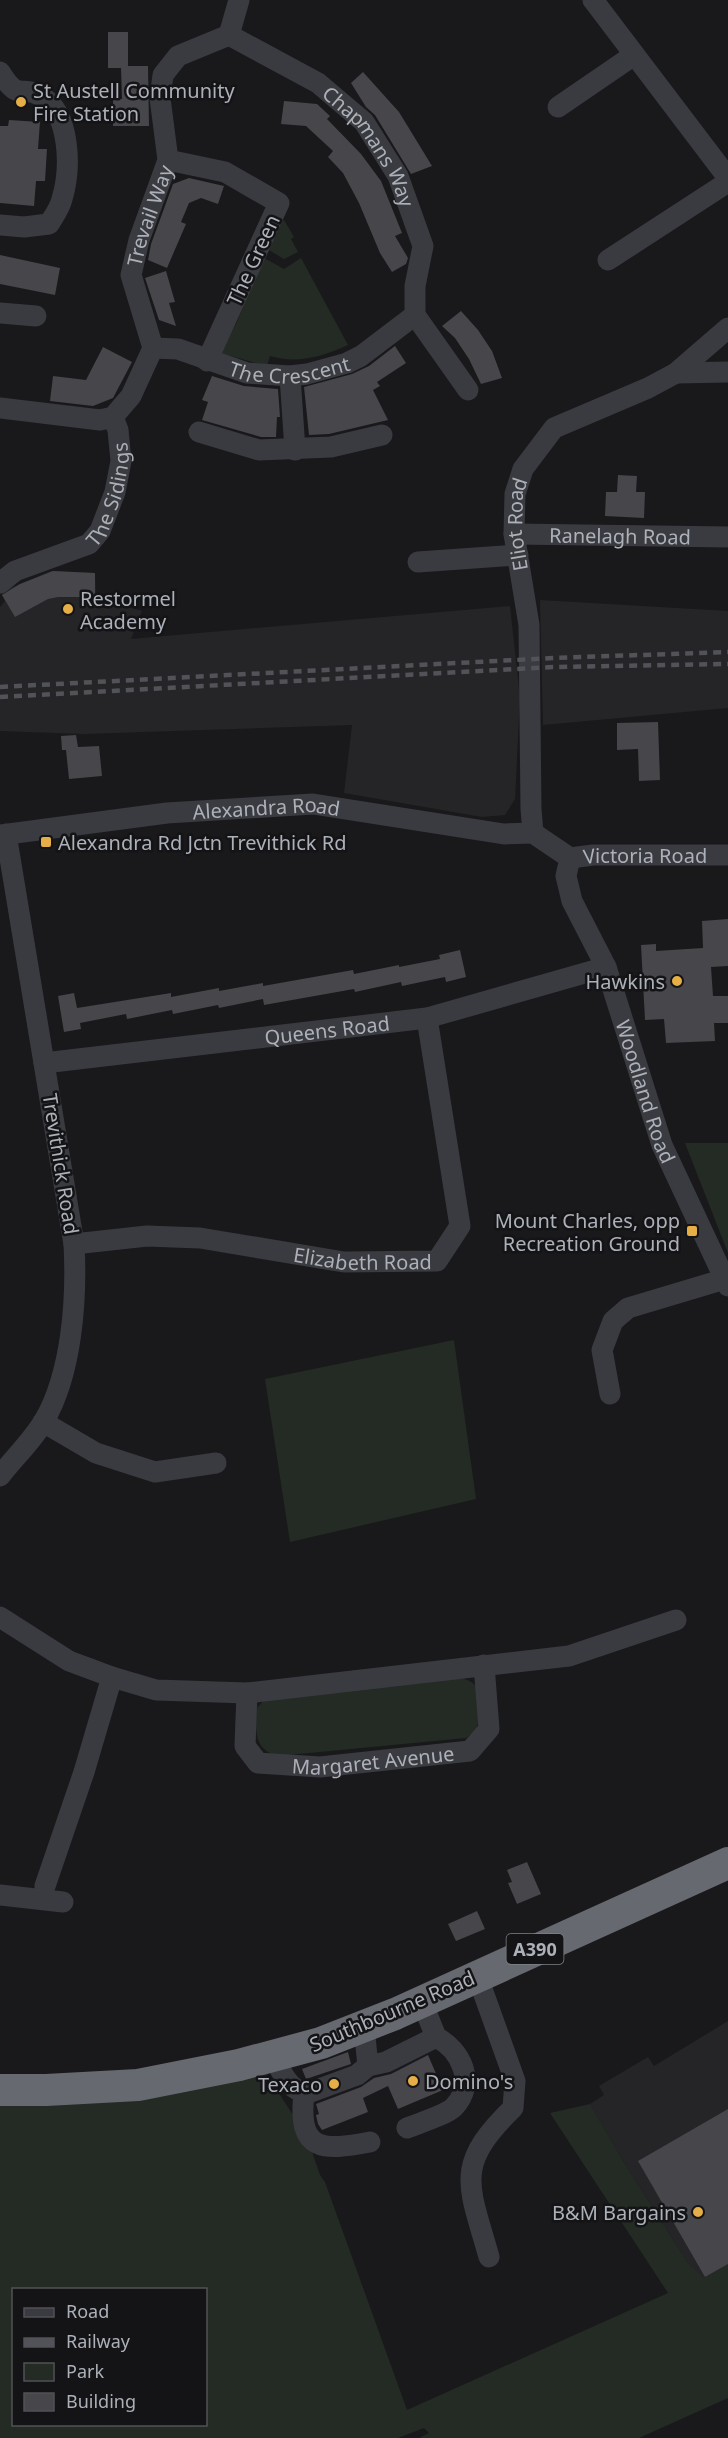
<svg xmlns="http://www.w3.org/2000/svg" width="728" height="2438" font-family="'Noto Sans',sans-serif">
	<rect width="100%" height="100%" fill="#19191b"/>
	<!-- built -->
	<g fill="#252528">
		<polygon points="51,571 95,573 96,597 142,611 131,639 510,606 520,697 515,799 505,815 482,817 344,793 352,725 84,734 0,731 0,607 5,601 1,592"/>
		<polygon points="540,600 728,611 728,708 543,725"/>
		<polygon points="728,2021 728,2303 688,2263 625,2164 590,2104 604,2095 599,2086 609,2080 648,2057 654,2066"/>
	</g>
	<!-- green -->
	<g fill="#232b24" fill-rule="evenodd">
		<polygon points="284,220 294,237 291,239 298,252 284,259 269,250 271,239 280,222"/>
		<path d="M301 258 348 345C322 357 297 364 270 356L267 366 220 353 237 322 260 265 266 259 284 269Z"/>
		<polygon points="685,1143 728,1143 728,1253"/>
		<polygon points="454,1340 476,1499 290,1542 265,1379"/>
		<path d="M461 1678C465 1679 471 1681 474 1684 489 1698 483 1728 466 1738L278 1756C254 1750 255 1730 257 1708L266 1698Z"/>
		<path d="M266 2073 307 2137 320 2175 325 2182 407 2410 668 2293 550 2113 590 2104 625 2164 688 2263 704 2278 728 2264V2398L639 2438H419L429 2433 424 2428 398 2438H0V2074L138 2085ZM14 2290H206V2424H14Z"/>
	</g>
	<!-- building -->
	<g fill="#46464b">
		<polygon points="108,32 128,32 128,66 148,66 149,126 113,126 113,99 122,99 121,68 108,68"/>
		<polygon points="363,72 399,112 432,166 411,174 375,115 366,107 351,83"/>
		<polygon points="284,101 317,104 330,116 327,119 361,154 381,181 402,233 395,236 408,258 406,264 392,272 380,253 359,203 343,173 328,157 333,151 306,126 281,124"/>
		<polygon points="9,120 40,122 38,149 47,149 45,181 36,181 34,206 0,203 0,126 8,126"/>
		<polygon points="189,178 224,186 218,204 201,198 189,203 181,222 186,224 167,268 148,260 151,244 173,184"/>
		<polygon points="0,255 60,268 55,295 0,284"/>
		<polygon points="166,271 175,302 169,303 176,326 159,320 145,278"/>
		<polygon points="461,311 478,330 492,351 502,378 481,384 469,359 455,338 442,326"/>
		<polygon points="395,346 406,363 377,382 380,386 373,390 388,420 329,434 309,435 304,387 352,374 369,366"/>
		<polygon points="103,347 132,362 113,398 93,406 50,401 53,376 86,380"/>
		<polygon points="212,376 244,386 278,389 280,417 277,417 276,437 261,437 202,420 208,402 202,400"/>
		<polygon points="618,475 637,476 636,492 645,492 644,518 605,516 606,492 617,492"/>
		<polygon points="53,571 95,573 95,597 58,597 48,599 15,617 2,595 20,584"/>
		<polygon points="658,722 660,780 639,781 638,749 617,750 617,723"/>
		<polygon points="76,735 78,747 99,746 102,776 69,779 66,750 62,750 61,736"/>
		<polygon points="728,919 728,966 711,967 713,996 728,996 728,1023 714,1023 715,1041 666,1043 664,1019 645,1020 641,945 656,944 656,951 703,948 702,921"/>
		<polygon points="460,950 466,977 446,982 445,977 402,986 401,982 355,992 354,989 264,1005 263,999 219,1008 218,1005 173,1014 172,1010 127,1019 126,1014 80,1023 81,1029 64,1032 58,996 74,993 77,1008 171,993 171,997 219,988 219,991 263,983 263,986 353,970 354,974 399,965 399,967 440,959 439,955"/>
		<polygon points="527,1862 541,1894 517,1904 508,1883 512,1882 507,1870"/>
		<polygon points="477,1911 485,1929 456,1941 448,1924"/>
		<polygon points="348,2052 351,2064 306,2079 302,2069"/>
		<polygon points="428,2055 443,2090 398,2109 388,2086 363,2098 368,2112 322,2130 318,2124 316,2115 319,2114 316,2104 361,2087 374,2078 391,2074"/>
		<polygon points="728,2109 728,2264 705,2277 638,2161"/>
	</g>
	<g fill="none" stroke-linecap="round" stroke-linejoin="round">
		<!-- minor -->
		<g stroke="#3a3b40" stroke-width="21">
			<polyline points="593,0 728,178"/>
			<path id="s1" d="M229 35 318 83 364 122 398 176 423 246 415 286V315"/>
			<path d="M0 72C20 104 20 83 41 96 71 114 71 169 62 199 60 208 54 216 49 224L24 227 0 225"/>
			<polyline points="558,107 634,55"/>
			<polyline points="168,160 225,172 279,203 207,361"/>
			<polyline points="608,260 728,182"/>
			<polyline points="0,313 36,316"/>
			<polyline points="415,315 468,390"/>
			<path id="s2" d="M153 348 178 349 247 373 290 376 307 374 347 363 361 356 415 315"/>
			<polyline points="676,373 728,372"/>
			<polyline points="290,376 295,450"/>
			<path id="s3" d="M0 408 100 420 113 417 131 396 153 348 131 275 139 240 168 160 160 98 163 75 178 56 229 35 239 0"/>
			<polyline points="199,432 259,450 331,447 382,435"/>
			<path id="s4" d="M514 534 728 537"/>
			<polyline points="418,562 518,555"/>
			<path id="s5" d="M0 583 15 571 89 544 100 531 115 492 121 461 118 430 113 417"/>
			<path id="s6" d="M533 833 531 809 529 625 514 534 515 494 523 469 554 428 648 388 676 373 728 328"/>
			<path id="s7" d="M533 833 570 858 593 855H728"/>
			<path id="s8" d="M0 835 167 813 313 804 504 834 533 833"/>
			<path id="s9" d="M570 858 566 876 572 901 606 967 662 1145 728 1286"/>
			<path id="s10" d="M44 1063 427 1018 606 967"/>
			<path id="s11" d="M74 1244 147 1236 200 1238 344 1262 437 1261 460 1226 427 1018"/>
			<polyline points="610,1394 602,1350 613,1321 628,1308 725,1279"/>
			<polyline points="43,1422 96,1453 155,1472 216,1463"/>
			<path d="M0 1476C14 1458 32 1441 44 1421 72 1373 77 1299 74 1244L6 834"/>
			<polyline points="0,1617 69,1661 112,1677 156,1690 247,1693 569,1656 676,1620"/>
			<path id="s12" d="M247 1693 245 1746 258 1763 320 1767 470 1751 489 1729 484 1665"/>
			<polyline points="45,1886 84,1772 112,1677"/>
			<polyline points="0,1895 63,1902"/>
			<path d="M477 1975 515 2081 513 2108C453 2166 469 2185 489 2257"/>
			<path d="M273 2056C281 2071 291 2096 311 2092L357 2075 368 2066 364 2027"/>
			<polyline points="368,2066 386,2062 436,2037"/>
			<path d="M304 2094C297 2152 323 2151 370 2142"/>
			<path d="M407 2128C419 2123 446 2115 454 2107 477 2083 461 2050 436 2037L422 2002"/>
		</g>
		<!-- highway -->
		<polyline stroke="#666970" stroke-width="32" points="0,2090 46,2090 138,2085 239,2065 321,2043 395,2014 728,1863"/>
		<!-- rail -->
		<g stroke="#515358" stroke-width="4.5" stroke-dasharray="8 6" stroke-linecap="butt">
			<polyline points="0,687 553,658 728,652"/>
			<polyline points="0,697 553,667 728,664"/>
		</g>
	</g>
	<!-- markers -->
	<g fill="#e5ae47" stroke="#141416" stroke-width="2">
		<circle cx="21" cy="102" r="6"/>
		<circle cx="68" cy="609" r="6"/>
		<rect x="40" y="836" width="12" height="12" rx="3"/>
		<circle cx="677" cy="981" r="6"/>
		<rect x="686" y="1225" width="12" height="12" rx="3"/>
		<circle cx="413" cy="2081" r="6"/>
		<circle cx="334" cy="2084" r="6"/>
		<circle cx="698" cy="2212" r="6"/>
	</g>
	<g text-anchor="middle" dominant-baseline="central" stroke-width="5" stroke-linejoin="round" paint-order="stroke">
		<!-- shield labels -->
		<rect fill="#141416" stroke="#7e8188" stroke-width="1.5" x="506.5" y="1934" width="57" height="30" rx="4.5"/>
		<g font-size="18" font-weight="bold" fill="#acb0b9">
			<text x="535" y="1949">A390</text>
		</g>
		<!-- poi labels -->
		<g font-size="20" fill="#acb0b9" stroke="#141416" text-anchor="start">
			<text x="33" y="90">St Austell Community<tspan x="33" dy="23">Fire Station</tspan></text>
			<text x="80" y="598">Restormel<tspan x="80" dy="23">Academy</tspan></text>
			<text x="58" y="842">Alexandra Rd Jctn Trevithick Rd</text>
			<text x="665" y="981" text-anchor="end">Hawkins</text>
			<text x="680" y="1220" text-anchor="end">Mount Charles, opp<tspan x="680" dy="23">Recreation Ground</tspan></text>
			<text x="425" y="2081">Domino's</text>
			<text x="322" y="2084" text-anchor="end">Texaco</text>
			<text x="686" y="2212" text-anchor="end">B&amp;M Bargains</text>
		</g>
		<!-- street labels -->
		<g font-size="20" fill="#acb0b9" stroke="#141416">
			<text stroke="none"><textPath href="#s1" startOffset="184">Chapmans Way</textPath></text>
			<text stroke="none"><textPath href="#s3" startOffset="333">Trevail Way</textPath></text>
			<text transform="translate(253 260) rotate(-65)">The Green</text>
			<text stroke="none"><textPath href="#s2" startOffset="141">The Crescent</textPath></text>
			<text stroke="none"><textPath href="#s5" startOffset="153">The Sidings</textPath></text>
			<text stroke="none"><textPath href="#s6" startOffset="310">Eliot Road</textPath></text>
			<text stroke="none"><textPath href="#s4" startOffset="106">Ranelagh Road</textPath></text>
			<text stroke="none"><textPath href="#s8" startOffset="268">Alexandra Road</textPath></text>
			<text stroke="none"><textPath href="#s7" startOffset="120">Victoria Road</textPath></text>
			<text stroke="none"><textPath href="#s10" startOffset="285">Queens Road</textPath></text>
			<text stroke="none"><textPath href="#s9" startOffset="249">Woodland Road</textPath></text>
			<text transform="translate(61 1164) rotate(81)">Trevithick Road</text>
			<text stroke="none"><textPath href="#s11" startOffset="291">Elizabeth Road</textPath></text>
			<text stroke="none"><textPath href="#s12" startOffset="190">Margaret Avenue</textPath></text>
			<text transform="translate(392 2011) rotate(-23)">Southbourne Road</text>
		</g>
	</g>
	<!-- legend -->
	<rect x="12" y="2288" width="195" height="138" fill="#141416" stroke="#515257" stroke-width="1.5"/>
	<rect x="24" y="2308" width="30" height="9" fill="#3a3b40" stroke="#515257" stroke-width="1.5"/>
	<text x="66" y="2318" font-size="18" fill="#acb0b9">Road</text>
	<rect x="24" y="2338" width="30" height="9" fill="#515358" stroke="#515257" stroke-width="1.5"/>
	<text x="66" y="2348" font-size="18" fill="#acb0b9">Railway</text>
	<rect x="24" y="2363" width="30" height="18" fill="#232b24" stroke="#515257" stroke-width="1.5"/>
	<text x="66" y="2378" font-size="18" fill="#acb0b9">Park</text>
	<rect x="24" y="2393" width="30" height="18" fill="#46464b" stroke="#515257" stroke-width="1.5"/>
	<text x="66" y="2408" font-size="18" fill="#acb0b9">Building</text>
</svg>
